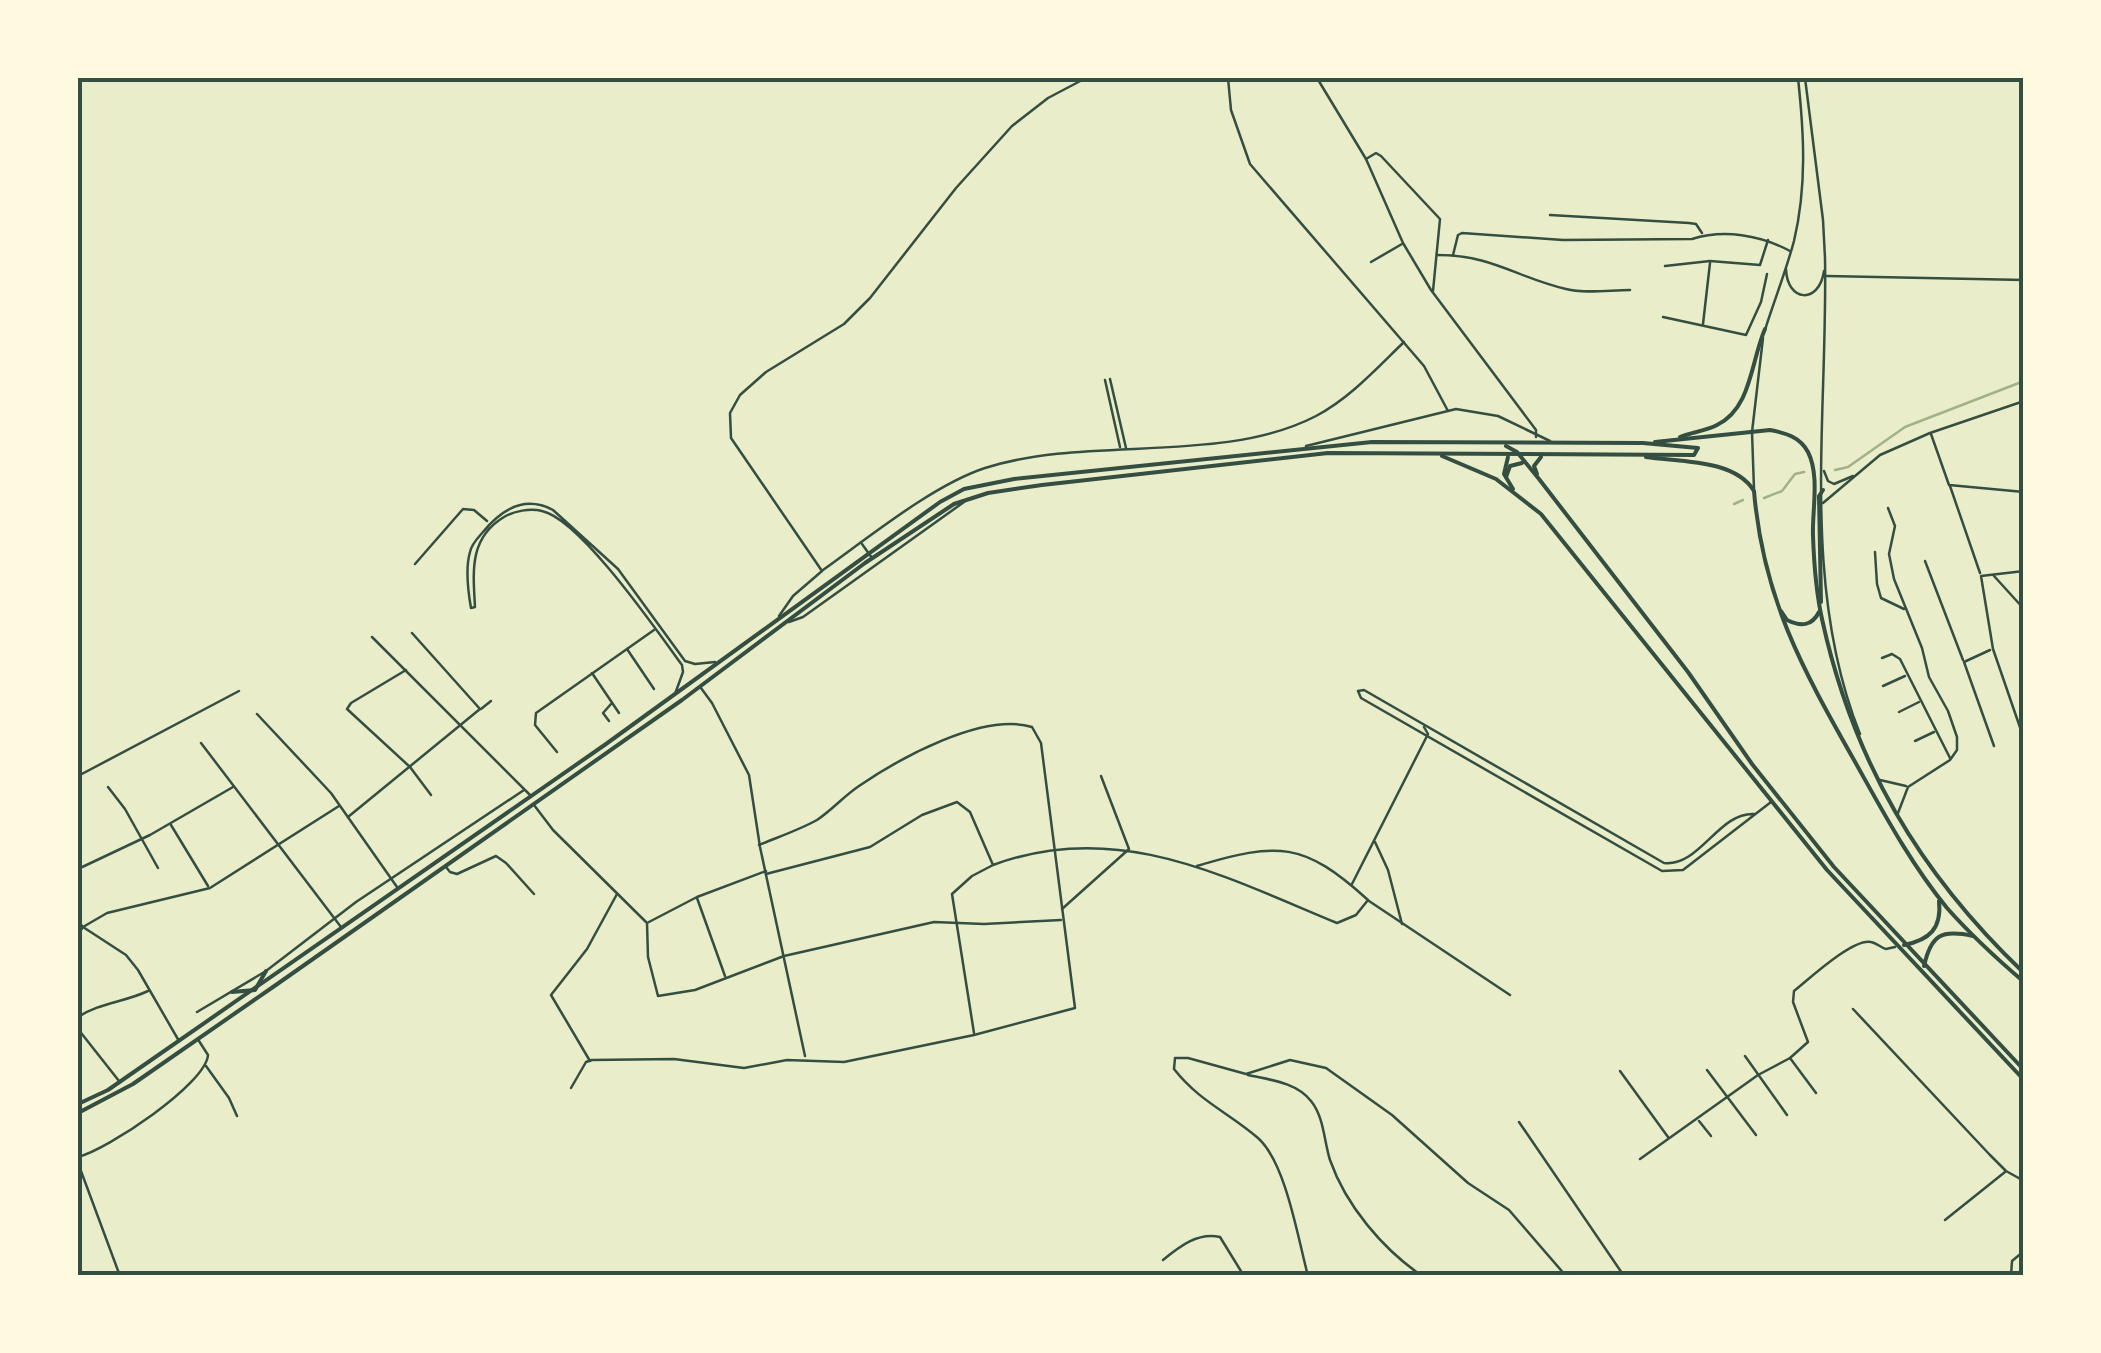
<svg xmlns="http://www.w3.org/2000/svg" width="2101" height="1353" font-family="Raleway,sans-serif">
	<rect width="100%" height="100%" fill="#e9edc9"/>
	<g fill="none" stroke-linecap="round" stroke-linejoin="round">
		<!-- stream -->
		<g stroke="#a3b18a" stroke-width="2.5">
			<polyline points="1835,470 1848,467 1905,427 2024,381"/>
			<polyline points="1764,498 1782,491 1795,474 1804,472"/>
			<polyline points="1734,504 1743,500"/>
		</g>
		<!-- minor -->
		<g stroke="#344e41" stroke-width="2.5">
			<polyline points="1228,78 1231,110 1250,164 1424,366 1448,411"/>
			<polyline points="1317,78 1366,159 1403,243 1431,290 1536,430 1536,437"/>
			<polyline points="1366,159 1376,153 1381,156 1440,219 1433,291"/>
			<polyline points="1550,215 1689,223 1696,224 1702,233"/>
			<path d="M1437 255C1493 255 1515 277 1566 289 1585 294 1610 290 1630 290"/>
			<path d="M1453 255 1458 235 1462 233 1563 240 1692 239C1724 229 1760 235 1790 251"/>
			<polyline points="1371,262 1402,244"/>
			<polyline points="1665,266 1710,261 1760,265 1768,240"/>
			<polyline points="1827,276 2024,280"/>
			<polyline points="1663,317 1746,335 1761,302 1767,274"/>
			<polyline points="1703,324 1710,263"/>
			<polyline points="1110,379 1126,448"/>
			<polyline points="1105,380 1120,447"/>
			<polyline points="1931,434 1949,485 2024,492"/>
			<polyline points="1306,446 1456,409 1498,416 1550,441"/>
			<polyline points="1950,486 1980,573"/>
			<polyline points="1823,503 1880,455 1930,433 2024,401"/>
			<polyline points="1888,508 1895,526 1889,554 1894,579 1922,648 1929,677 1948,711 1957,737 1957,750 1950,760 1908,787 1898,813"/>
			<polyline points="862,544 872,558"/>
			<polyline points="1875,552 1877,584 1881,598 1904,609"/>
			<polyline points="1925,561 1963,660"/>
			<polyline points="415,564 463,509 474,510 487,521"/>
			<path d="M823 570C868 538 933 485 985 468 1088 435 1222 465 1316 416 1350 398 1377 368 1404 342"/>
			<polyline points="2024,571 1981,576 1993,649 2024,739"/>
			<polyline points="1994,576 2024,609"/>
			<polyline points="779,616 793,596 822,571 731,438 730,413 740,395 766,372 844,324 870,298 956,188 1012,126 1048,98 1086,78"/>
			<polyline points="789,622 803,617 964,502"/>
			<polyline points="372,637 530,795"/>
			<polyline points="627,649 654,689"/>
			<polyline points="1990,650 1964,662 1994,746"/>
			<polyline points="1882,658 1892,654 1900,659 1950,758"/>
			<polyline points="406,670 351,703 347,709 410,767 431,795"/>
			<polyline points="592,673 619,713"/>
			<polyline points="1883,686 1905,676"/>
			<polyline points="701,688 712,703 749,775 760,847 805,1056"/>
			<path d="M675 694 683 672 682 665C657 631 580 519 542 511 530 508 514 511 504 517 469 538 473 571 475 607L471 608C468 591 465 569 470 552 472 543 478 538 483 532 501 510 525 495 553 510L618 569 685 661 695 664 715 662"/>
			<polyline points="481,709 491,701"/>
			<polyline points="1899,712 1919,702"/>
			<polyline points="257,714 331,793 397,887"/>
			<polyline points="609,721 603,713 611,704"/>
			<polyline points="1915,741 1934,732"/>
			<polyline points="201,743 341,927"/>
			<polyline points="557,752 535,725 536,713 654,630"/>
			<polyline points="78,776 239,691"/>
			<polyline points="1880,780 1906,786"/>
			<polyline points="108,787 125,809 158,868"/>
			<polyline points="534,805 553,830 646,922"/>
			<path d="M1755 814C1719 811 1700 867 1664 863L1364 690 1358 691 1361 698 1662 871 1683 870 1771 802"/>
			<polyline points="348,817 480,709 412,633"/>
			<polyline points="171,825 208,886"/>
			<polyline points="1375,842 1388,870 1402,924"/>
			<polyline points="446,867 450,872 457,874 496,856 506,863 534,894"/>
			<polyline points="78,869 150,835 233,787"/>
			<polyline points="766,871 697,897 647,923 648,957 658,996 695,990 784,956 934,922 984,924 1061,920"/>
			<path d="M766 874 870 847 922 815 957 802 970 812 993 865C1117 819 1223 876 1337 923L1356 915 1368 900C1303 841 1278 842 1197 866"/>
			<polyline points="1352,884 1428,734 1424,727"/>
			<polyline points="697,898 725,976"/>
			<polyline points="1369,901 1510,995"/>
			<polyline points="1062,909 1129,849 1101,776"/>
			<polyline points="78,922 83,927 78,934"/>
			<polyline points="1853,1009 1990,1155 2006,1171 2024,1181"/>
			<polyline points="197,1012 266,971 356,902 524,790"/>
			<path d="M78 1017C99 1003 125 1002 148 991"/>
			<polyline points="78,1029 119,1081"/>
			<polyline points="974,1033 952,894 972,876 993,865"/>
			<polyline points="179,1041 138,970 126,955 83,927 107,913 210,888 339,806"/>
			<polyline points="1745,1056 1787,1115"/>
			<path d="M1790 1058 1808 1042 1793 1002 1794 991C1809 979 1853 938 1871 942 1877 943 1881 948 1886 949L1895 947"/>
			<polyline points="590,1061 551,995 587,949 617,894"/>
			<polyline points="206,1066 229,1098 237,1116"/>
			<polyline points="1707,1070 1756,1135"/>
			<polyline points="1620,1071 1668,1137"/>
			<path d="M1248 1075C1270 1080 1296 1082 1311 1101 1324 1117 1324 1141 1330 1160 1346 1206 1383 1249 1422 1276"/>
			<path d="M571 1088 586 1062 592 1060 674 1059 744 1068 787 1060 844 1062 974 1035 1075 1008 1041 743 1032 727C983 712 900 758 859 786 844 796 832 810 817 820 799 830 778 837 759 845"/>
			<polyline points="1699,1121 1711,1136"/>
			<polyline points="1519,1122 1624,1276"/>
			<path d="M78 1157C107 1150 206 1084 208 1055L199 1041"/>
			<polyline points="1640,1159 1758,1075 1790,1058 1816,1093"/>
			<polyline points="78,1163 120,1276"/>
			<polyline points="1945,1220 2005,1172"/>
			<path d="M1163 1260C1180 1246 1198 1232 1220 1237L1244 1276"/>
			<path d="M1308 1276C1298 1239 1286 1163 1258 1138 1228 1112 1200 1102 1174 1069L1175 1058H1188L1246 1074 1290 1060 1326 1068 1392 1115 1468 1183 1509 1210 1566 1276"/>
			<polyline points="2011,1276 2012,1261 2024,1251"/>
		</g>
		<!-- secondary -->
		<g stroke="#344e41" stroke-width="2.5">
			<path d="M1805 78 1823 220 1825 258C1828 416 1800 584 1860 734"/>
			<path d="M1786 269C1787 302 1819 305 1824 271"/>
			<path d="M1765 330C1774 301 1786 271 1794 241 1807 186 1804 133 1798 78"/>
			<polyline points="1824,471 1828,481 1834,484 1853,476"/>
			<polyline points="1754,489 1752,432 1763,338"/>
		</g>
		<!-- trunk -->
		<g stroke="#344e41" stroke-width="4">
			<path d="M1680 437C1692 432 1706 431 1717 425 1752 408 1751 360 1765 329"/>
			<path d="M1655 442 1770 430C1786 433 1800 437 1808 452 1820 476 1812 510 1813 536 1814 564 1816 592 1822 619 1853 761 1919 873 2024 973"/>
			<polyline points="1506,446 1517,452 1539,479 1688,672 1752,764 1834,867 2024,1070"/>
			<polyline points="1442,456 1496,479 1541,514 1827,870 2024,1080"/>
			<polyline points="1508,457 1504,474 1513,489"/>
			<path d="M1646 457C1680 462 1735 459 1754 491 1763 598 1802 668 1854 760 1882 810 1910 863 1947 908 1971 935 1997 959 2024 982"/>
			<polyline points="1537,474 1534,466 1541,457"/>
			<polyline points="1506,477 1510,466 1522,463"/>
			<polyline points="1821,602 1819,496 1823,490"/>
			<path d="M1781 611 1787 620C1801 627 1812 626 1819 612"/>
			<path d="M1904 945C1929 940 1942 929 1939 901"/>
			<path d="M1924 966C1931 935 1941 929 1973 936"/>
			<polyline points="232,992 255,990 266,971"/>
			<polyline points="78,1104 108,1090 606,744 940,502 964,489 1014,479 1372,442 1643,443 1698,448 1694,455 1328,453 1042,485 988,493 954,504 865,563 682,700 273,987 133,1084 78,1113"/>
		</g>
	</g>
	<!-- border -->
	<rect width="2101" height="1353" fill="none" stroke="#fefae0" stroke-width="160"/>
	<rect x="80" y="80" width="1941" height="1193" fill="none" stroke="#344e41" stroke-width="4"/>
</svg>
